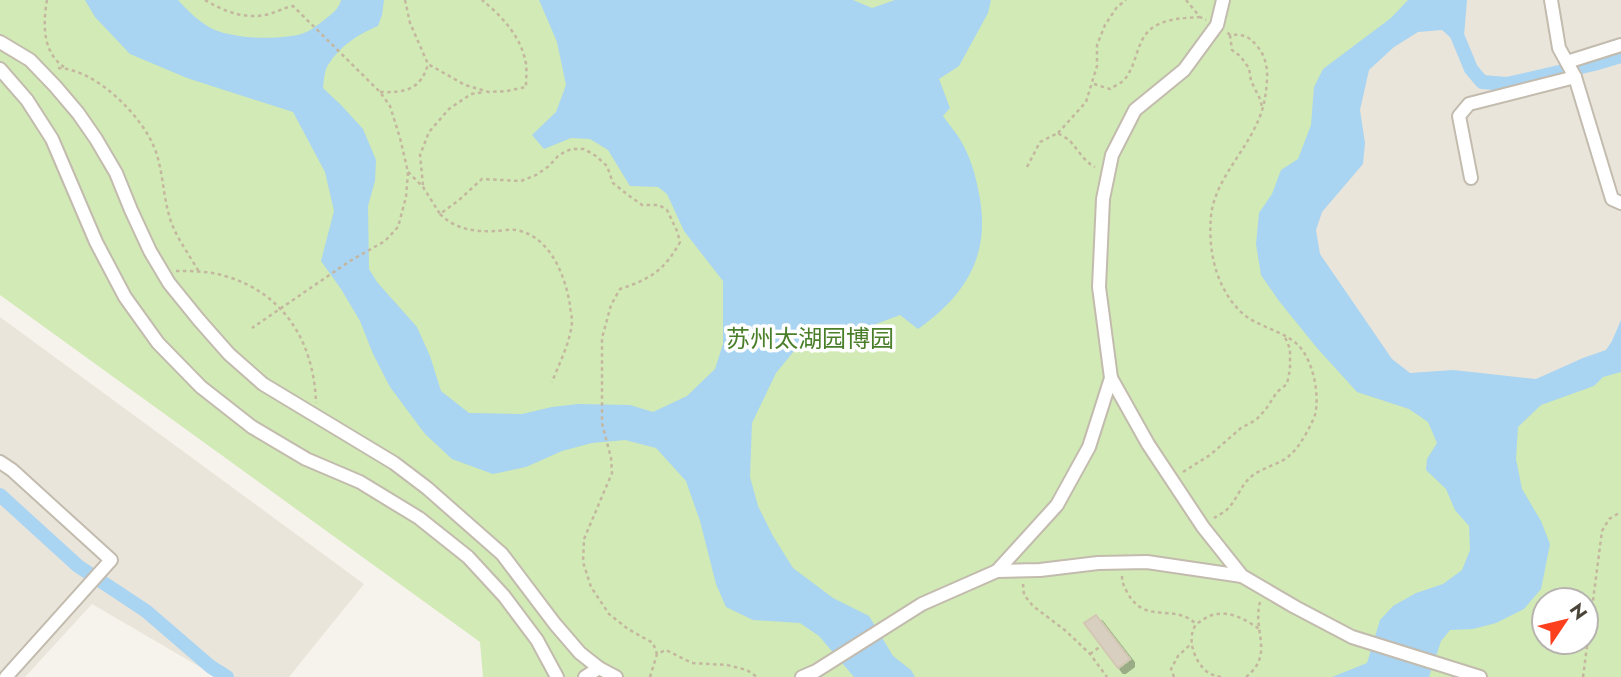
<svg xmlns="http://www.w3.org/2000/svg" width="1621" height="677" font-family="Jost,'Noto Sans SC',sans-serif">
	<defs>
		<filter id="shadow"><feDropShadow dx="6" dy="6" stdDeviation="0" flood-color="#0004"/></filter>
	</defs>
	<rect width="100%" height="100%" fill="#f6f3ec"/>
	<!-- residential -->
	<g fill="#eae5da">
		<polygon points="1439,0 1621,0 1621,329 1608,355 1516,391 1410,385 1300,239 1369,70"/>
		<polygon points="0,317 364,584 289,677 217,677 92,604 25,677 0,677"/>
	</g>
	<!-- green -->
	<path fill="#d2eab5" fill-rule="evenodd" d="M0 0H1428L1373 52 1278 257 1367 382 1517 397 1610 358 1621 340V677H483L480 642 0 295ZM1544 600H1586V642H1544Z"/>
	<!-- water -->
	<g fill="#a9d4f2">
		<path d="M85 0H178C188 11 201 24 215 30 237 39 279 40 301 34 309 32 318 25 324 20 331 15 339 9 341 0H384L382 15 378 26C358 34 339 47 328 65 324 71 324 81 323 88L341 105 363 129 376 160 375 181 368 206 369 269 377 282 417 327 430 356 441 391 469 413 522 414 552 407 578 404 630 405 653 412 687 396 715 369 723 344V281L684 231 667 194 658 187 630 186 608 150 590 139 571 138 544 149 532 135 556 112 566 85 557 42 539 0H853L872 8 895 0H991L988 13 959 66 939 79 950 108 943 116C949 125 957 133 962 143 970 157 975 173 978 189 992 251 969 293 918 329L900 315 831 341 794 351 776 373 752 423 750 477 758 506 773 536 793 568 833 598 869 616 893 656 911 670 915 677H854L819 636 800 623 753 620 726 607 716 584 700 521 686 481 656 448 625 440 592 443 562 451 526 467 493 474 452 459 425 434 390 387 373 354 360 321 341 289 321 261 334 211 325 172 293 112 187 78 130 54 95 17Z"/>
		<polygon points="1408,0 1467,0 1464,36 1452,39 1442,30 1418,32 1394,47 1369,70 1360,110 1365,143 1363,164 1322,212 1316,230 1320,254 1392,359 1410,373 1453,370 1536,379 1583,358 1606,350 1612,341 1621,320 1621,372 1603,377 1594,386 1541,405 1518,427 1516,459 1522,489 1541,521 1550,544 1541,589 1524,609 1496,623 1473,629 1450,630 1441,641 1429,677 1332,677 1367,663 1380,620 1393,606 1416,593 1443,584 1462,570 1470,550 1469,526 1455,510 1446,489 1426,470 1427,459 1437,443 1428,422 1409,409 1357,392 1317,348 1279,301 1261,275 1256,244 1259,213 1272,194 1281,170 1298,159 1311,125 1314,87 1323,69 1391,18"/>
	</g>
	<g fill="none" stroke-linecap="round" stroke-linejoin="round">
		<!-- canal -->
		<g stroke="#a9d4f2" stroke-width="14">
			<polyline points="1452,23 1471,69 1482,82 1507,84 1594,64 1621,56"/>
			<polyline points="0,495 78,566 146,611 211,667 227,677"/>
		</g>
	</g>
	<!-- building -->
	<polygon fill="#d8cfc1" stroke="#d3c7b4" stroke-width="2" filter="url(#shadow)" points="1096,615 1130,659 1118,668 1084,623"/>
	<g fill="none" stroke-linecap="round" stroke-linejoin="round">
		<!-- street casing -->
		<g stroke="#c2bbae" stroke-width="16">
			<g id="street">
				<polyline points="1551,0 1559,48 1575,77 1612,199 1621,203"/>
				<polyline points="0,42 30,60 55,86 78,113 96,139 116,173 131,210 150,251 169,283 199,320 229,354 263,384 394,463 427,488 502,554 555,624 580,653 599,668"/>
				<polyline points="1567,62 1621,45"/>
				<polyline points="0,69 27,100 52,139 96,242 125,297 158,343 201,387 252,427 306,459 360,482 419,518 468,557 504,596 537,640 557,677"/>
				<polyline points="1471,178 1459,116 1469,104 1575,77"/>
				<polyline points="1111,378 1148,444 1203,527 1242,576 1295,607 1352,637 1480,677"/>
				<polyline points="0,462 12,470 111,560 6,677"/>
				<polyline points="997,571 1040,570 1098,563 1147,562 1242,576"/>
				<polyline points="585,677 599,668 616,677"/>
				<polyline points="802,677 816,671 922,604 997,571 1057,505 1089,447 1111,378 1099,287 1103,199 1112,155 1135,110 1184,70 1217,25 1223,0"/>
			</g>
		</g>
		<!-- path -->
		<g stroke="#c4b79f" stroke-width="2.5" stroke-dasharray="3.5 3.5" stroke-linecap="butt">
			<path d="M47 0C43 23 42 52 64 67"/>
			<path d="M205 0C223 11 244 19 265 15 275 13 283 8 293 6L380 92 390 106 400 138 408 172 406 197 398 227 385 241 350 261 252 328"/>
			<path d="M405 0 410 23 428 64 465 85 489 92 507 91 526 87C526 79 527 71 526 64 522 38 502 16 482 0"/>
			<polyline points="1186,0 1200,17 1206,20"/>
			<polyline points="1230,35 1232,50 1240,56 1249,68 1251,81 1260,99 1262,107"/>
			<path d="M58 68C96 69 144 117 156 152 163 173 163 194 169 215 174 235 189 254 199 272"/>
			<path d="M1094 84 1110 89C1114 86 1120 84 1124 80 1139 63 1135 36 1157 25 1171 18 1185 18 1200 17"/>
			<path d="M380 92C404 93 421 90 428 64"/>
			<polyline points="1058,133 1086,102 1097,66 1097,45 1105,25 1117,7 1126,0"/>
			<path d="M1027 167 1040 142 1058 133C1059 134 1068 139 1069 140 1078 149 1083 161 1095 167"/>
			<path d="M408 172 423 187 440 214 459 200 482 179 521 181 536 175 549 166 559 155 571 149H584L596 156 607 166 613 183 628 195 642 205H659L667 210 677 231 680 242C664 271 650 279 620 289L611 305 602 338V423L611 458 612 473 584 539 583 562 591 587 609 614 628 629 653 643 657 654"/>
			<polyline points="423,185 420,155 429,132 449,109 471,94 485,92"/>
			<path d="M440 214C455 229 474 232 495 231 501 231 510 229 516 230 550 236 565 275 570 305 570 310 572 316 572 321 571 341 559 364 552 382"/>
			<path d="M176 271C192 271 209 271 225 276 284 293 314 342 316 403"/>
			<polyline points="1183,472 1210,455 1241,428 1256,420 1266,409 1277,392 1287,384 1290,369 1290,349 1285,337"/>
			<path d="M1214 518C1219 515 1227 511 1231 505 1238 496 1242 484 1252 476 1263 467 1281 464 1290 455 1299 448 1311 426 1315 415 1320 394 1313 360 1298 345 1281 329 1255 327 1239 310 1215 285 1208 249 1211 216 1214 182 1245 152 1258 121 1264 108 1266 95 1267 80 1268 68 1265 55 1257 46 1249 36 1243 34 1230 35L1227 32"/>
			<path d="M1122 576C1122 583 1124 586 1127 592 1145 626 1173 602 1196 624"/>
			<polyline points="1023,584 1024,595 1033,606 1066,631 1090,654 1107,677"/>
			<polyline points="1090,654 1101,646"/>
			<polyline points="650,677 657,654 666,650 692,663 727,665 747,670 757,677"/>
			<polyline points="1174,677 1171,669 1178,656 1192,643"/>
			<path d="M1221 677C1217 676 1214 675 1210 674 1196 665 1186 641 1195 626 1197 623 1201 621 1204 619 1222 607 1243 617 1259 629"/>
			<path d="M1246 677C1275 654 1252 631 1260 602"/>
			<polyline points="1583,677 1602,531 1609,519 1621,512"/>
		</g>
		<!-- street -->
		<use href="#street" stroke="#fff" stroke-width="12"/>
	</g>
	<g text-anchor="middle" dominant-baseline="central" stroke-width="7" stroke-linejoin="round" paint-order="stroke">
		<!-- park labels -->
		<g font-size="24" fill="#4a7f2a" stroke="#fff">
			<text x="810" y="338">苏州太湖园博园</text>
		</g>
	</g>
	<!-- north arrow -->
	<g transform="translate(1565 621) rotate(55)"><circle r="33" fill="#ffffff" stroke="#b7b4b0" stroke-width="2"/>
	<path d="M0-5L12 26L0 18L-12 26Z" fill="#fc3f1d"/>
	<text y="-10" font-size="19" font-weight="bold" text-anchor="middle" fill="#4b4439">N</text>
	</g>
</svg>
